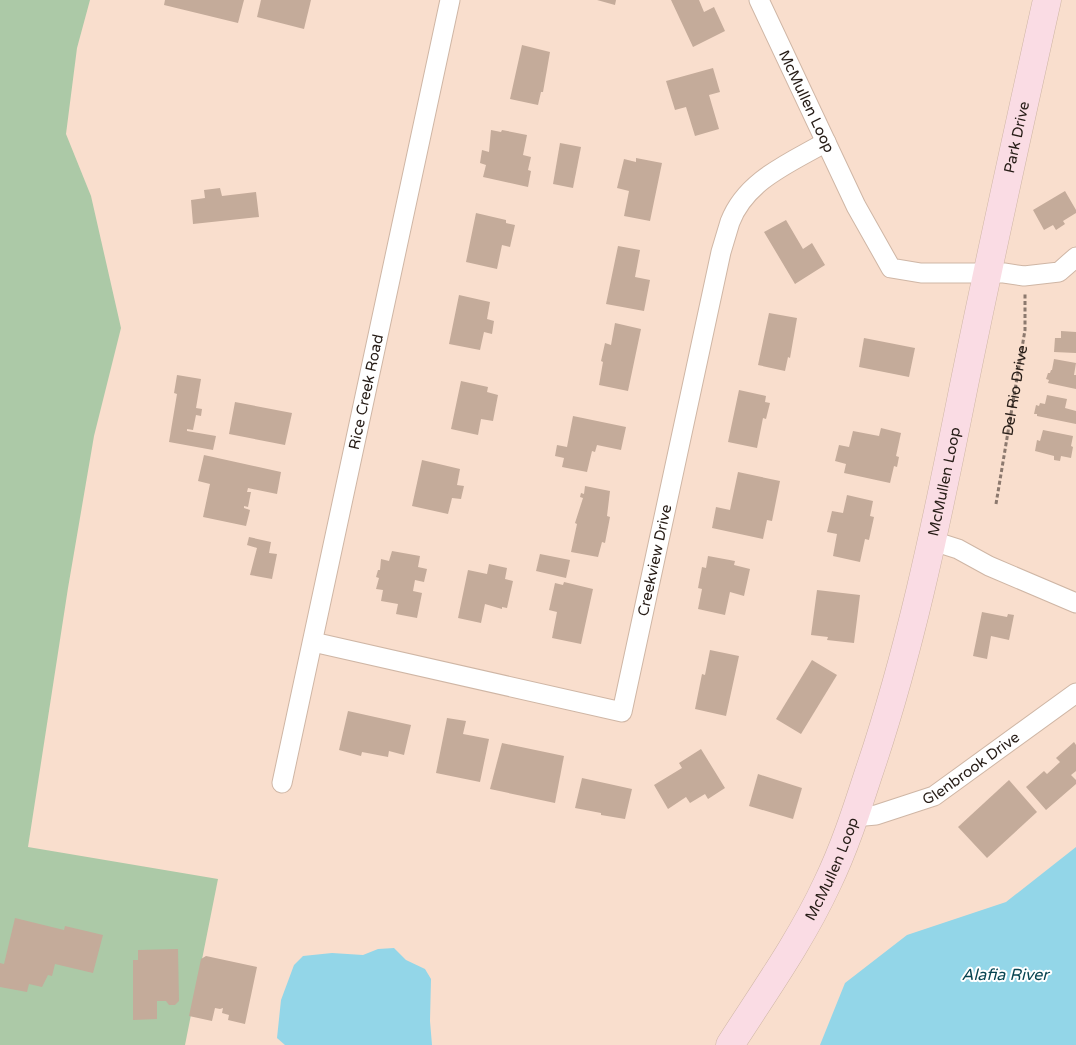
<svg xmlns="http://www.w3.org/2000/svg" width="1076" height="1045" font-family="'Varela Round',sans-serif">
	<rect width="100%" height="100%" fill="#f9decd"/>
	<!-- green -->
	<polygon fill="#acc9a7" points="0,0 90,0 77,48 66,134 91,196 121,328 94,436 68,588 28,847 218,879 185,1045 0,1045"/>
	<!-- water -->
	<g fill="#93d6e8">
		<polygon points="1076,847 1076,1045 820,1045 845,983 907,935 1006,902"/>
		<polygon points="394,948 406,960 425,969 431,979 430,1021 432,1045 285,1045 277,1038 281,1000 294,965 303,956 332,953 363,955 378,949"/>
	</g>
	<!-- building -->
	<g fill="#c4ab9a">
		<polygon points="165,0 244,0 238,23 164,5"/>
		<polygon points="261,0 311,0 304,29 257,17"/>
		<polygon points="597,0 616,0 615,5"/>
		<polygon points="671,0 699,0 704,12 714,7 725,31 693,47"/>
		<polygon points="522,45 550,52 543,92 541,92 538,105 510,99"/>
		<polygon points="713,68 720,92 709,95 719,129 695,136 686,107 675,110 666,81"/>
		<polygon points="491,130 501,132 502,130 527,135 523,155 531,157 528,170 531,171 528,187 483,177 486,165 480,163 482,150 489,152"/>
		<polygon points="560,143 581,147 573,188 553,184"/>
		<polygon points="636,158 662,163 650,221 624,216 629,191 617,188 624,159 636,162"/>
		<polygon points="220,188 222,196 256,192 259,217 193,224 191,200 205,198 204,190"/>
		<polygon points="1065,191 1076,210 1076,213 1063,221 1065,224 1056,230 1053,225 1044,230 1033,210"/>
		<polygon points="476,213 506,220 506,223 515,225 510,247 502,245 497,269 466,262"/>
		<polygon points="786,220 803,249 812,243 825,265 795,284 764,232"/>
		<polygon points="618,246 640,250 635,277 650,280 644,311 606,304"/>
		<polygon points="459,295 490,302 487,319 494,321 492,334 484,332 480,350 449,344"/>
		<polygon points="769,313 797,318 790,358 788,357 785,371 758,365"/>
		<polygon points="615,323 641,329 628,391 599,385 603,362 601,361 605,343 611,345"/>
		<polygon points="1061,331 1076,332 1076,353 1054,352 1055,338 1061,338"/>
		<polygon points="864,338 915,348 909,377 859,367"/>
		<polygon points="1054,359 1076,363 1074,375 1076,375 1076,389 1048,383 1049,380 1046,379 1048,373 1050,373 1051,370 1052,370"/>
		<polygon points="177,375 201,379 196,408 202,409 201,416 196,415 193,430 187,429 187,431 216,436 213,450 169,442 177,394 174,393"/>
		<polygon points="461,381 488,387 487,392 498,395 493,421 481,419 478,435 451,429"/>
		<polygon points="739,390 766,396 765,402 770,403 766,419 763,418 757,448 728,442"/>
		<polygon points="1047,395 1067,399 1065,408 1076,411 1076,424 1037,416 1037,414 1034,414 1036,405 1039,406 1040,403 1045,404"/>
		<polygon points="235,402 292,413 285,445 229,434"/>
		<polygon points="573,416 626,427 621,450 597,445 595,452 592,451 587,472 562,467 564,458 555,456 557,445 567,447"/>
		<polygon points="881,428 901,433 896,456 899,457 897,467 894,466 890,483 844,473 846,464 835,461 839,445 849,447 853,431 879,436"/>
		<polygon points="1043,430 1073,436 1071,446 1073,447 1071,458 1061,456 1060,461 1054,460 1054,456 1035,451 1037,440 1040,441"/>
		<polygon points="204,455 281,472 277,494 248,488 247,492 251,492 248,507 244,506 244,508 250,510 246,526 203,517 210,484 198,481"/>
		<polygon points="422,460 460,469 457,485 464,486 461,499 452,498 448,514 412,506"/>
		<polygon points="738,472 780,481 772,521 767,520 763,539 712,528 716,507 730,510"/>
		<polygon points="585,486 610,491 607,516 610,517 605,543 602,542 598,557 571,552 577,524 575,523 583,498 580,497 581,493 584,494"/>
		<polygon points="847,495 873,501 870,516 874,517 869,540 865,539 860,562 833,556 837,534 827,532 832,511 843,513"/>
		<polygon points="249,537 271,542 269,553 277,554 272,579 250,575 257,548 247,545"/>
		<polygon points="392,551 420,556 418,567 427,569 424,582 415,580 413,591 422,593 417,618 396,614 398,604 381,601 383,590 376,589 379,578 376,577 378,570 380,570 381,559 389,561"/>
		<polygon points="540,554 570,560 566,578 536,571"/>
		<polygon points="708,556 735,561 734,565 750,569 744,596 730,592 725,615 698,609 702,589 698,588 702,567 706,568"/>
		<polygon points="489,564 507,568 505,579 513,581 507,608 502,607 502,609 485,604 481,623 458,618 468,570 487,574"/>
		<polygon points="564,582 593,589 581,644 552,638 557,612 549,610 555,583 563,585"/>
		<polygon points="817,590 860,595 854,643 827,640 828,637 811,635"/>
		<polygon points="982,612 1007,617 1008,614 1014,615 1009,640 991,636 987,659 973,656"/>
		<polygon points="710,650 739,656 726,716 695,709 702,674 705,675"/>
		<polygon points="812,660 837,675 801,734 776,719"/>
		<polygon points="348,711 411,725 404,755 389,751 388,757 362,752 361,756 339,750"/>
		<polygon points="447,718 466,721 463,734 489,739 480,782 436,773"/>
		<polygon points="1074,742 1076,745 1076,771 1071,775 1076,780 1076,784 1046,810 1026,787 1044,771 1047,774 1060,762 1056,758"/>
		<polygon points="502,743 564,756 555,803 490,789"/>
		<polygon points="701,749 725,788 708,799 705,794 690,803 686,797 668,809 654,785 682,768 679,763"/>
		<polygon points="758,774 802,788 793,819 749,806"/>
		<polygon points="582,778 632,789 625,819 601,815 601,813 575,808"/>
		<polygon points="1009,780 1037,812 987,858 958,827"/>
		<polygon points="15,918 64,930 65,926 103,935 93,973 55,964 52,976 48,975 42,987 29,984 27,992 0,987 0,963 4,964"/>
		<polygon points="178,949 179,1001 175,1005 169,1005 166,1001 157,1001 157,1019 133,1020 133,960 138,960 138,950"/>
		<polygon points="206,956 257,967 245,1024 228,1020 229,1015 222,1013 223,1008 220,1009 215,1008 212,1021 189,1016 201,959"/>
	</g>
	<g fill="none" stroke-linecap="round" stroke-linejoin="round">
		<!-- street casing -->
		<g stroke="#cfb6a5" stroke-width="21">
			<g id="street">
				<path id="s2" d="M759 0 856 206 891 268 921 273H1004L1024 276 1059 272 1076 257"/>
				<polyline points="933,541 958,549 989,566 1076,603"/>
				<path id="s3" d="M313 642 622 712 721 252C724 242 727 232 730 222 746 180 790 163 826 142"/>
				<path id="s4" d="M282 783 450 0"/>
				<path id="s5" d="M854 817 876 815 934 796 1076 693"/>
			</g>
		</g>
		<!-- secondary casing -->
		<g stroke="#cfb6a5" stroke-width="29">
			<g id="secondary">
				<path id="s6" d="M730 1045C764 992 801 940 827 884 844 849 856 812 868 775 909 655 935 530 960 405 987 270 1017 135 1047 0"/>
			</g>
		</g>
		<!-- path -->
		<path stroke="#8c796e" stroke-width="3" stroke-dasharray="4 2.5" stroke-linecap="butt" id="s1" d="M996 504 1025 330V294"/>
		<!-- street -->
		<use href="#street" stroke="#fff" stroke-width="19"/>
		<!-- secondary -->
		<use href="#secondary" stroke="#fadce4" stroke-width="28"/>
	</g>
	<g text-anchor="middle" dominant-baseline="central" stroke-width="4" stroke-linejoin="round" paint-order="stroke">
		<!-- street labels -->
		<g font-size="15" fill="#261c16" stroke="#fff">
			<text stroke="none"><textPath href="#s2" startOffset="112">McMullen Loop</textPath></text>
			<text stroke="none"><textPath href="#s6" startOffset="960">Park Drive</textPath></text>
			<text stroke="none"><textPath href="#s1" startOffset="115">Del Rio Drive</textPath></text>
			<text stroke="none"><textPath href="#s4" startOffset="400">Rice Creek Road</textPath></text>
			<text stroke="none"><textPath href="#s6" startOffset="608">McMullen Loop</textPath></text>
			<text stroke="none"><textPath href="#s3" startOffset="472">Creekview Drive</textPath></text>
			<text stroke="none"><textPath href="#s5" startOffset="129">Glenbrook Drive</textPath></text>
			<text stroke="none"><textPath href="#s6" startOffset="204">McMullen Loop</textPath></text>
		</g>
		<!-- water labels -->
		<g font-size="16" font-style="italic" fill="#074451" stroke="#fff">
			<text x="1005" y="975">Alafia River</text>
		</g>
	</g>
</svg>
